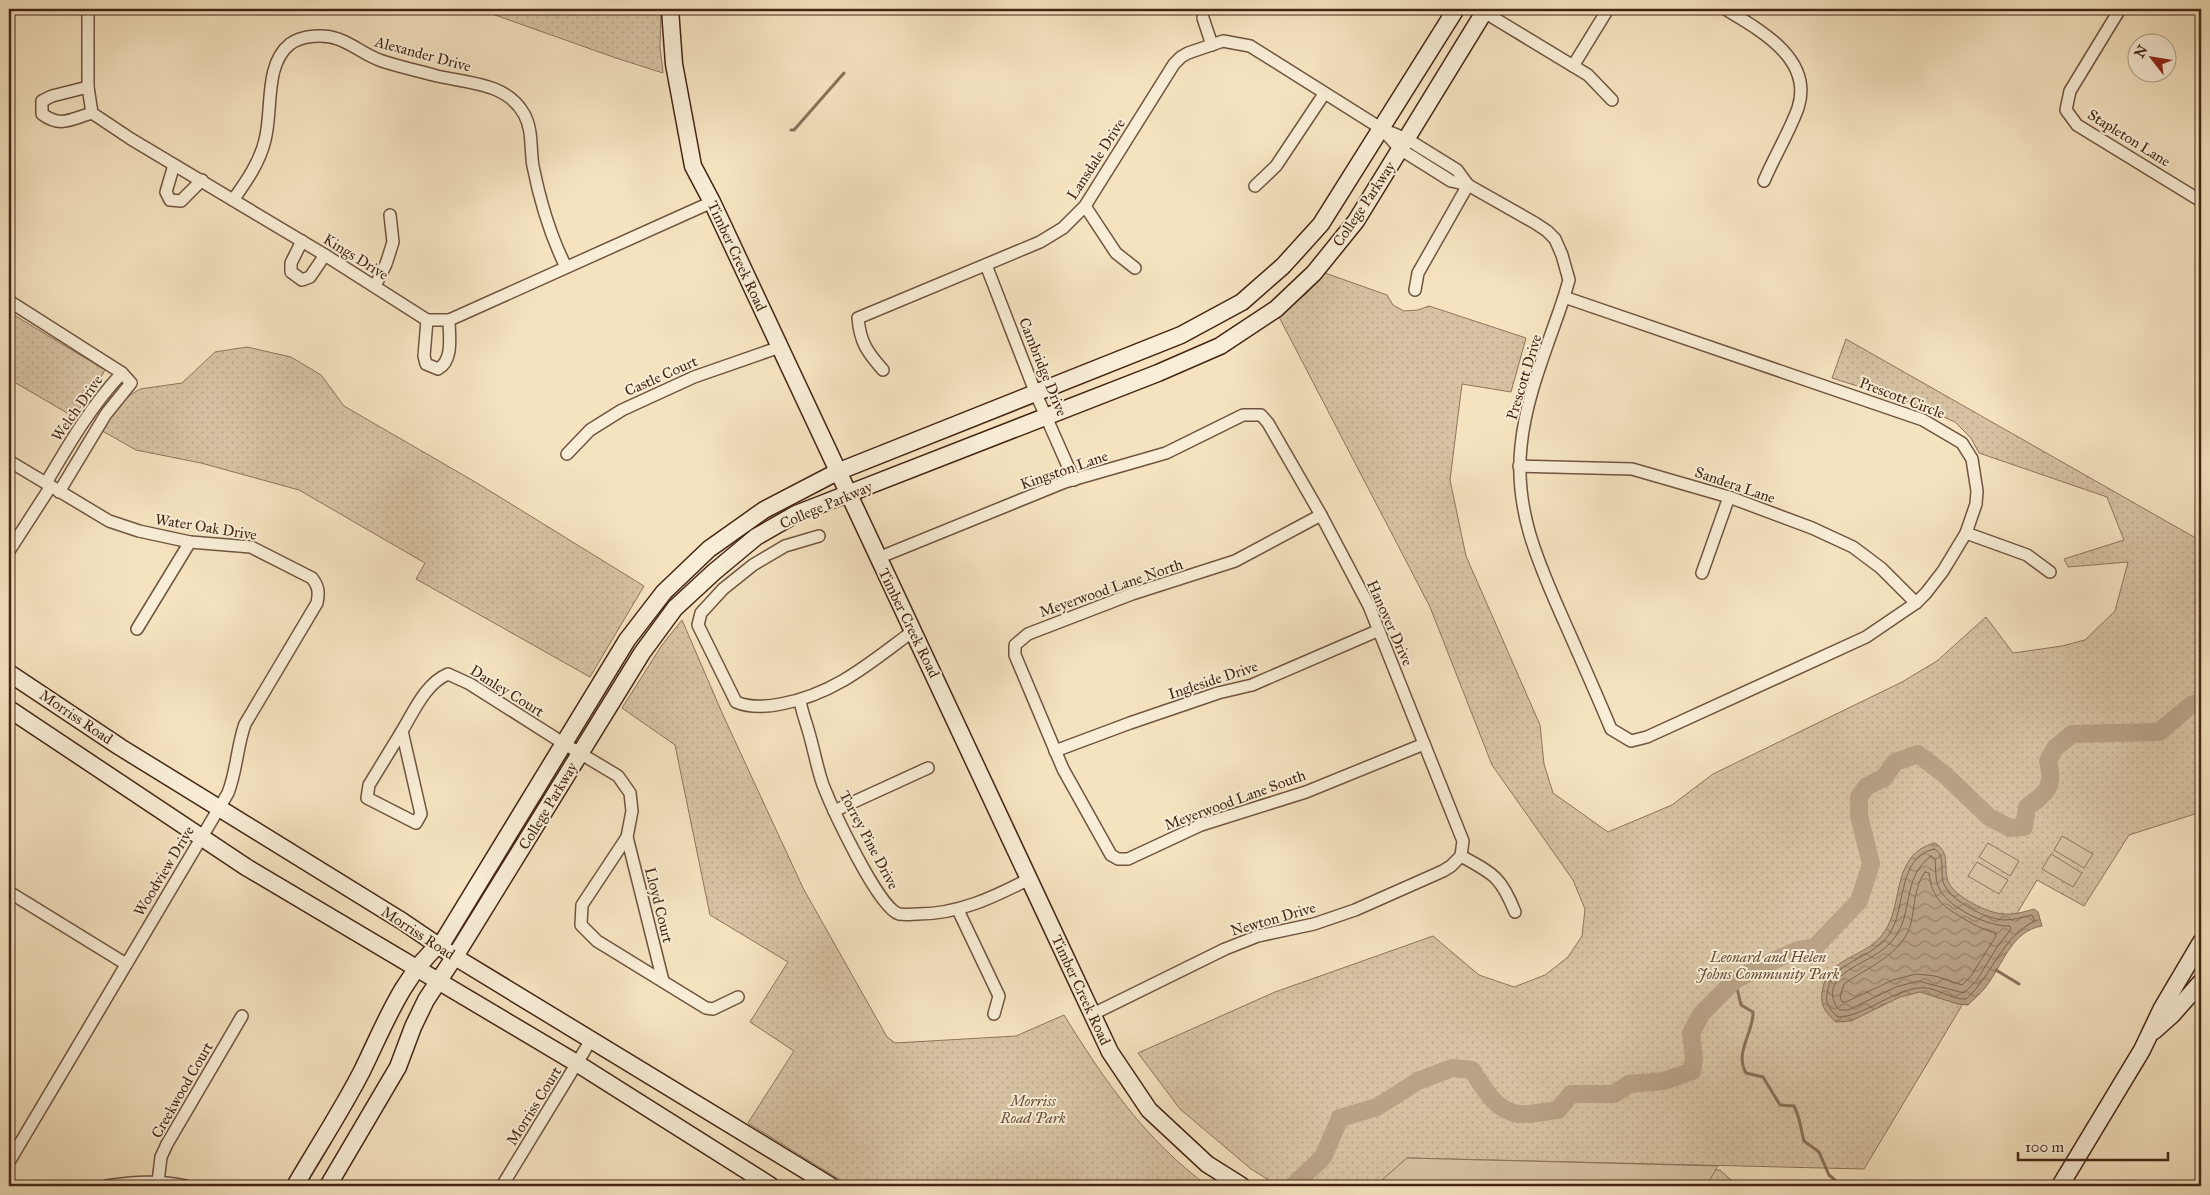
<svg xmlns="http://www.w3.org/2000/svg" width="2210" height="1195" font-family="'IM FELL Great Primer',serif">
	<defs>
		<pattern id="park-dots" width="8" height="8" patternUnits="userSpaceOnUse" patternTransform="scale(1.25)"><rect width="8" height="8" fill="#d7c3a3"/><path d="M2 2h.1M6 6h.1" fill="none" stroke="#baa78b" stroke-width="1.8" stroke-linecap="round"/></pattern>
		<pattern id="water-waves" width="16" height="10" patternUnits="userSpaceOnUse" patternTransform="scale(1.25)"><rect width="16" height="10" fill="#b9a286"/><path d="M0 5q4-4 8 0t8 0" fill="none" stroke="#98846c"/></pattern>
	</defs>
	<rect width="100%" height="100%" fill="#f5e3c0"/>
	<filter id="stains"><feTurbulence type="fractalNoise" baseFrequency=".004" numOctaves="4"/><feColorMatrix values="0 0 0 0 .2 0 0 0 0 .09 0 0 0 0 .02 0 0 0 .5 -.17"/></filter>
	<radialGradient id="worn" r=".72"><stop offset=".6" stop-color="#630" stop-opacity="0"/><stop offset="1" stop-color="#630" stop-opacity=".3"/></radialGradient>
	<!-- park -->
	<g fill="url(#park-dots)" stroke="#8e745c">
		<polygon points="478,9 661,9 660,47 663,73 616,58"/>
		<polygon points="1325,273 1387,295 1393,305 1404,311 1418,310 1429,306 1526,338 1511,392 1462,384 1450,480 1466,556 1540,725 1544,764 1553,793 1608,832 1672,805 1713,774 1902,682 1937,661 1986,617 2013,653 2062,646 2085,640 2115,611 2128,562 2068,567 2064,559 2124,540 2107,497 1979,453 1971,438 1955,422 1914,404 1832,378 1846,339 2201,541 2201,812 2129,835 2084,906 2037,880 1864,1169 1408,1158 1375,1186 1278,1186 1251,1169 1180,1109 1138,1053 1275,992 1433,936 1479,975 1514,987 1545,975 1568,957 1582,936 1585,909 1573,880 1492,765 1430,607 1278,315 1306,294"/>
		<polygon points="9,312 105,370 96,385 119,402 140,389 182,383 215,352 247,347 291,357 321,375 344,406 477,483 644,586 590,677 416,579 425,563 299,490 201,463 136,450 97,428 108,411 89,394 74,417 9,379"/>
		<path d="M682 620 723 715 803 888 887 1037 895 1043 1016 1036 1064 1015C1104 1080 1146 1141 1208 1186H850L748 1123 794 1051 750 1022 788 962 710 915 675 745 622 708 662 645Z"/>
		<polygon points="1713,1170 1720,1170 1738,1186 1701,1186"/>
	</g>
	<!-- garden -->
	<g fill="#d7c3a3" stroke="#8e745c">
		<polygon points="2062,836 2093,854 2084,868 2054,850"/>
		<polygon points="1988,843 2019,861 2010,876 1979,857"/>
		<polygon points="2051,854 2082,873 2073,887 2042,869"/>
		<polygon points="1977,862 2008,880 1999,894 1968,876"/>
		<polygon points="1407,1158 1718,1166 1706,1186 1375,1186"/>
	</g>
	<!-- water -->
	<path fill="url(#water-waves)" stroke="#8a7058" d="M1935 843C1951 853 1943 867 1948 881 1954 897 1988 913 2003 914 2013 915 2024 912 2034 909L2038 912 2042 926C2011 931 2003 965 1985 988 1980 994 1974 999 1968 1005L1958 1004 1920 992 1900 997 1851 1021 1836 1022C1827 1014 1820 1007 1822 993 1826 955 1868 959 1885 931 1904 902 1891 854 1935 843Z"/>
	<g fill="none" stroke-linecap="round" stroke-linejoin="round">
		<!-- shore -->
		<g stroke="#7e644d" stroke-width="1">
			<path d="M1934 849C1947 855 1939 873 1944 884 1951 901 1987 920 2005 920 2014 920 2023 917 2032 915L2035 921C2002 936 1992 976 1966 999 1950 1000 1934 985 1918 988 1890 992 1862 1017 1838 1017 1830 1010 1825 1004 1827 994 1830 961 1871 960 1888 936 1907 911 1896 857 1934 849Z"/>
			<path d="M1931 856 1935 859C1936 867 1935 878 1938 886 1946 907 1988 927 2010 926L2011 929 1997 947 1977 980 1964 993 1918 981 1896 987 1848 1010H1840C1831 1003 1830 988 1838 979 1850 965 1878 958 1892 941 1915 915 1900 879 1931 856Z"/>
			<path d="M1925 872 1929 873C1932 900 1944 907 1966 920 1976 926 1984 930 1995 932L1996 936 1971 976 1962 985 1935 976 1916 974 1893 980 1846 1002H1842L1840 997 1844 984C1867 967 1903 955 1911 923 1915 906 1914 887 1925 872Z"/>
		</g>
		<!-- stream -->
		<g stroke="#8a7058" stroke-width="3">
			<polyline points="791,130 794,130 844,73"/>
			<polyline points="1996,970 2019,984"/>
			<path d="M1735 980 1741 1005 1753 1012C1754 1032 1734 1052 1746 1073L1763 1077 1780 1105 1794 1106C1801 1120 1800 1127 1804 1141L1819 1152 1829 1175 1842 1186"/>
		</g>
		<!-- river -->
		<path stroke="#b9a286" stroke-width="18" d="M1293 1186 1323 1157 1340 1118 1377 1107 1418 1081 1452 1068 1472 1070C1484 1088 1495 1111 1519 1114 1531 1115 1546 1111 1558 1110L1571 1094H1614L1629 1084 1664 1081 1692 1071 1694 1058 1691 1033 1702 1013 1735 980 1766 964 1798 950 1815 947 1859 901 1871 864 1859 816V797L1867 786 1884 778 1895 762 1918 754 1945 775 1989 817 2010 828 2024 827 2027 807C2047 793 2055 786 2048 761L2055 748 2072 734 2159 732 2191 705 2201 702"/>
		<!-- street casing -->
		<g stroke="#70543f" stroke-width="14">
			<g id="street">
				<polyline points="88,9 88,87 92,113 131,139 325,255 427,320 449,320 456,317 712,202"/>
				<path d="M1725 9C1760 30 1814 59 1798 108 1789 133 1774 157 1764 181"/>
				<polyline points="2120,9 2070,91 2066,110 2077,125 2201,201"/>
				<polyline points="1484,12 1588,75 1612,100"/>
				<polyline points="1203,18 1212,45"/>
				<polyline points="1573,66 1608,9"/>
				<path d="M88 87 52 96 42 101V114C61 128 71 119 92 113"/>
				<path d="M1382 129 1400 149 1451 181 1468 185 1535 223 1547 231 1555 239 1562 255 1569 280 1564 297C1548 346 1526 395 1521 446 1514 511 1539 564 1564 621 1580 657 1596 693 1611 729L1631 741 1647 737 1866 637 1916 603 1926 593 1943 571 1966 533 1976 504 1977 491 1972 459 1962 443 1923 420 1564 297"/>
				<polyline points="174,165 166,192 170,200 181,201 202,180"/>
				<polyline points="1255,186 1276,166 1324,94"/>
				<path d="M233 200C246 182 260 162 265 140 273 109 264 65 290 44 302 35 325 34 338 39 353 44 366 56 382 61 400 67 419 71 437 76 468 83 507 83 524 114 533 130 530 149 533 166 540 201 550 235 566 267"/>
				<polyline points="1085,206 1116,253 1135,268"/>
				<polyline points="302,241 291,263 291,272 302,280 310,277 325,255"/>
				<polyline points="986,265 1036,394 1074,480"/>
				<polyline points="375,286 386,264 393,242 390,215"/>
				<polyline points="1415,290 1418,273 1468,185"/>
				<polyline points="9,301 122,373 131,383 106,414 59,492"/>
				<path d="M427 320 424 356 426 364 438 369C454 360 449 335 449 320"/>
				<path d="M883 370C867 352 860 342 858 318L1040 242 1063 228 1085 206 1174 64 1181 57 1188 53 1223 41 1250 46 1382 129 1407 139 1457 170 1468 185"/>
				<polyline points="567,454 590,430 622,410 694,377 780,347"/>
				<path d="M9 461 109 521 139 531 190 542 251 547 312 578C319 587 319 593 317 603L245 724C237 746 237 770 228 793L9 1162"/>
				<polyline points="1519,466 1632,469 1729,497 1812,528 1853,547 1881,568 1916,603"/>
				<path d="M46 483C69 444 91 406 122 373"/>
				<polyline points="1321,515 1235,561 1132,594 1028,634 1015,645 1015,655 1063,769 1111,855 1118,859 1128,859 1201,825 1306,792 1424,744"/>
				<polyline points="1966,533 2027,555 2050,572"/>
				<path d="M819 536 785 546 753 565 723 589 701 613 698 625 736 702C750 708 766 707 781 704 835 694 870 663 913 631"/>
				<polyline points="9,551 51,486"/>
				<polyline points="878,558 1065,482 1166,453 1243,415 1261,415 1268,423 1321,515 1369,606 1463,841 1461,856"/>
				<polyline points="1702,573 1729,497"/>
				<polyline points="137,629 190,542"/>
				<path d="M800 701C802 712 806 722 809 733 814 750 817 768 823 785 832 808 878 908 899 914 905 915 913 914 918 914 959 914 994 897 1029 879"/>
				<path d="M402 731C414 711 426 683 448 674L470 684 563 743 618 776 630 793 632 811 627 837 582 905 581 925 597 941 706 1008 713 1009 738 997"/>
				<polygon points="402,731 421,814 416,823 367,798 369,785"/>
				<polyline points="1055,751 1130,723 1218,693 1252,685 1377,631"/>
				<polyline points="834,811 928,768"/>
				<polyline points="627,837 663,981"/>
				<path d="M1461 856C1494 874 1501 877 1515 912"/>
				<polyline points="9,892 126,964"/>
				<polyline points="958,910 999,996 994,1014"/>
				<polyline points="1093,1014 1225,949 1258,936 1314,924 1355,910 1443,871 1451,866 1461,856"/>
				<polyline points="158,1182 161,1157 167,1144 242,1016"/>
				<path d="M106 1186C134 1182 159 1180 186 1186"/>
				<polyline points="502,1186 591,1040"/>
			</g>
		</g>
		<!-- secondary casing -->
		<g stroke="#442514" stroke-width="19">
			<g id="secondary">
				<polyline points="670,9 674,64 693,166 712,202 1110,1052 1149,1110 1207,1164 1242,1186"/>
				<polyline points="9,673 120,747 402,921 455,957 831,1186"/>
				<polyline points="9,709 246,867 578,1064 771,1186"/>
				<polyline points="2154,1031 2172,1015 2201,982"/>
				<path d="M295 1186C317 1148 342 1110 362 1071 385 1024 403 974 444 940L627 640 664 592 709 549 764 510 837 472 1181 335 1242 302 1283 266 1321 224 1456 9"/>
				<polyline points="328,1186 398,1067 413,1027 426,1000 459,950 642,653 675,608 714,572 756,537 796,514 1158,373 1220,346 1276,309 1314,273 1356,221 1486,9"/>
				<polyline points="2060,1186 2142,1050 2162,1008 2201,942"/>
			</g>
		</g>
		<!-- street -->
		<use href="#street" stroke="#f8edd6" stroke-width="11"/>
		<!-- secondary -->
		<use href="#secondary" stroke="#f8edd6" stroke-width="16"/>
	</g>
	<g text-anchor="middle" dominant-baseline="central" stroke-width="4" stroke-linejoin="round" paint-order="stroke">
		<!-- street labels -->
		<g font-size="15" fill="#442514" stroke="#f8edd6">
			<text transform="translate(423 54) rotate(15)">Alexander Drive</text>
			<text transform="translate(2129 138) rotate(32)">Stapleton Lane</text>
			<text transform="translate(1096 159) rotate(-57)">Lansdale Drive</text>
			<text transform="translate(1364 204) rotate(-56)">College Parkway</text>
			<text transform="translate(737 256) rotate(65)">Timber Creek Road</text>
			<text transform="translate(356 257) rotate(32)">Kings Drive</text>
			<text transform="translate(1043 367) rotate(68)">Cambridge Drive</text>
			<text transform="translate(661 376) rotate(-24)">Castle Court</text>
			<text transform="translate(1524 377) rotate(-73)">Prescott Drive</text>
			<text transform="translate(1902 398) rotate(21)">Prescott Circle</text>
			<text transform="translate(77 408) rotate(-55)">Welch Drive</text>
			<text transform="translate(1064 470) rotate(-19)">Kingston Lane</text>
			<text transform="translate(1735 485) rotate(19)">Sandera Lane</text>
			<text transform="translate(826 505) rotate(-23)">College Parkway</text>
			<text transform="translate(206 527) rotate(9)">Water Oak Drive</text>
			<text transform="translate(1111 588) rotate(-19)">Meyerwood Lane North</text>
			<text transform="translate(909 623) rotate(64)">Timber Creek Road</text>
			<text transform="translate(1390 623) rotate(66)">Hanover Drive</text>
			<text transform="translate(1213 680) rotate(-18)">Ingleside Drive</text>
			<text transform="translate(507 691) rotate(32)">Danley Court</text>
			<text transform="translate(76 717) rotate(34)">Morriss Road</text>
			<text transform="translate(1235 800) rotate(-20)">Meyerwood Lane South</text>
			<text transform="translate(548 806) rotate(-59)">College Parkway</text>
			<text transform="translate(869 840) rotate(62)">Torrey Pine Drive</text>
			<text transform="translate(164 871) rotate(-59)">Woodview Drive</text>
			<text transform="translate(659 905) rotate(76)">Lloyd Court</text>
			<text transform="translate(1273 919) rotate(-16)">Newton Drive</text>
			<text transform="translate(418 933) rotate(33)">Morriss Road</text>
			<text transform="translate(1081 990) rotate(65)">Timber Creek Road</text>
			<text transform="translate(182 1090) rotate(-60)">Creekwood Court</text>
			<text transform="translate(534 1106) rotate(-58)">Morriss Court</text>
		</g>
		<!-- park labels -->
		<g font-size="15" font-style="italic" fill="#694c38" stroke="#f8edd6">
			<text x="1768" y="957">Leonard and Helen<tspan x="1768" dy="17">Johns Community Park</tspan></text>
			<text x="1033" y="1101">Morriss<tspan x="1033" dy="17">Road Park</tspan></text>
		</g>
	</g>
	<!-- margin -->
	<rect width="2210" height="1195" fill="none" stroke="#f5e3c0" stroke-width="30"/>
	<rect x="10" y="10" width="2190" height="1175" fill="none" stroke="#442514" stroke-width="2.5"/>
	<rect x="15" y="15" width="2180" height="1165" fill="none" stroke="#442514"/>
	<!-- north arrow -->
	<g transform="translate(2152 58) rotate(301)"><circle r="24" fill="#f8edd6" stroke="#b09d88"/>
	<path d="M0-4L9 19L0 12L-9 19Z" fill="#8f2418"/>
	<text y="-8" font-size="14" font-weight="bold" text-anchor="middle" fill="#442514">N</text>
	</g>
	<!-- scale -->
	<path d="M2018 1152v8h150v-8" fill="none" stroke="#442514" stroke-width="2.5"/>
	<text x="2025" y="1152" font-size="15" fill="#442514" stroke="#f8edd6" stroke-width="4" paint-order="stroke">100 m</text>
	<rect width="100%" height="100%" filter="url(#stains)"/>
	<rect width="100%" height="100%" fill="url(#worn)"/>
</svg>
